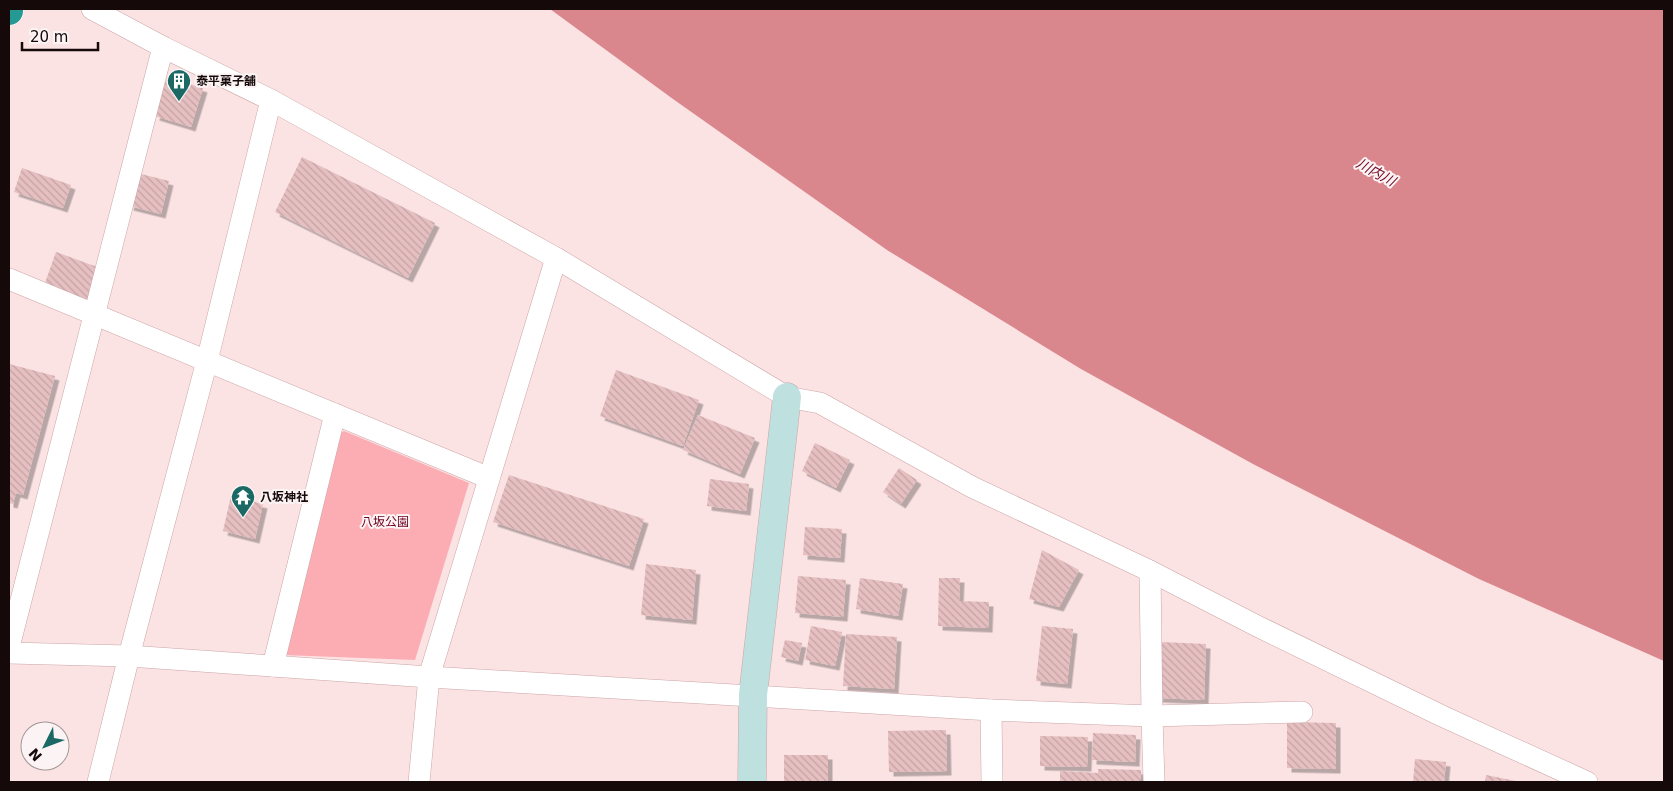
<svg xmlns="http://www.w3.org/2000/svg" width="1673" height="791" font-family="'DejaVu Sans','Noto Sans JP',sans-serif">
	<defs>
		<pattern id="building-back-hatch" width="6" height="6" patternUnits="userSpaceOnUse" patternTransform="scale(1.25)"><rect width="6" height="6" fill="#e6bfc1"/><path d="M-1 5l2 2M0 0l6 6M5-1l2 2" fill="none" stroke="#c4a3a4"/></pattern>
		<filter id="shadow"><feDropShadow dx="4.5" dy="4.5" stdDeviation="0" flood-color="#0004"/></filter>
	</defs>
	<rect width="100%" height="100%" fill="#fbe2e3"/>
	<!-- park -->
	<polygon fill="#fbadb3" points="344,431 469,483 415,660 284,655 336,436"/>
	<!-- water -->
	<polygon fill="#da868d" points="550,9 1664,9 1664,661 1479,579 1253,464 1081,369 887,250 673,99"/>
	<!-- building -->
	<g fill="url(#building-back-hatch)" filter="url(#shadow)">
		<polygon points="167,77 203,88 191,127 155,116"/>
		<polygon points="302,157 435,223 408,278 275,212"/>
		<polygon points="22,168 71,185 63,208 14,192"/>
		<polygon points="137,173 169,181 161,214 129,206"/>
		<polygon points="56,252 100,268 88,300 45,283"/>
		<polygon points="9,364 55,376 23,495 16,493 13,504 9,503"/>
		<polygon points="616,370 699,400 683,446 600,416"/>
		<polygon points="698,415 755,438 740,474 683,450"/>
		<polygon points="815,443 850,460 836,488 802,471"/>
		<polygon points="899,468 917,480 901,504 883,492"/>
		<polygon points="509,475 644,519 629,566 493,522"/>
		<polygon points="710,479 749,484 746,511 707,506"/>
		<polygon points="231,496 263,504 255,539 223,531"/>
		<polygon points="805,527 842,529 840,558 803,555"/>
		<polygon points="1042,550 1079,570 1059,607 1029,599"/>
		<polygon points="646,564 696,570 692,620 641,615"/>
		<polygon points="798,576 846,580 843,617 795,613"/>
		<polygon points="860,578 903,584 898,616 856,609"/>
		<polygon points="939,578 960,578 959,601 989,602 988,628 938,626"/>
		<polygon points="811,626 842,632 835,666 805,660"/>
		<polygon points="1042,626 1073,629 1067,684 1036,681"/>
		<polygon points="846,634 897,637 894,689 843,686"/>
		<polygon points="785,640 802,643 798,661 781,657"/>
		<polygon points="1161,642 1206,644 1204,700 1158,698"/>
		<polygon points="1287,722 1336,723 1336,769 1287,768"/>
		<polygon points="946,730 947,771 889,772 888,731"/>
		<polygon points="1093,733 1136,735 1135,762 1092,760"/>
		<polygon points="1040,736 1088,737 1087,767 1040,766"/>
		<rect x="784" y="755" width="44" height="27"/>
		<polygon points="1415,759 1446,762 1444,782 1413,782"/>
		<polygon points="1098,769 1141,770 1141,782 1060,782 1060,771 1098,773"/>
		<polygon points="1486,775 1516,781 1516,782 1485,782"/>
	</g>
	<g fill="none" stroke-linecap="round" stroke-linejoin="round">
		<!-- street casing -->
		<g stroke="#cca6a8" stroke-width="22">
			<g id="street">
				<polyline points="92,9 163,47 271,100 556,258 787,397 820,403 972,487 1150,571 1259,627 1442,716 1587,782"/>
				<polyline points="9,279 489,478"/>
				<polyline points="1150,571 1152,716 1154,782"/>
				<polyline points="9,647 163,47"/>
				<polyline points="9,653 129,656 429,677 991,710 1152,716 1302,712"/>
				<polyline points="273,666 335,414"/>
				<polyline points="991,710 992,782"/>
				<polyline points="98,782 129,656 207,361 271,100"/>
				<polyline points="419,782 429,677 556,258"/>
			</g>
		</g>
		<!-- secondary casing -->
		<g stroke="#cca6a8" stroke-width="29">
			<polyline id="secondary" points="752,782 753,695 787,397"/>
		</g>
		<!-- highway casing -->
		<g stroke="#fff" stroke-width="29">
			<polyline id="highway" points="9,11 9,9"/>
		</g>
		<!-- street -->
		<use href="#street" stroke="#fff" stroke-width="21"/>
		<!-- secondary -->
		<use href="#secondary" stroke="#bee0df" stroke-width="28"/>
		<!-- highway -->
		<use href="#highway" stroke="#259994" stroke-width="28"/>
	</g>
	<!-- icons -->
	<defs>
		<g id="building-pin" transform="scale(1.25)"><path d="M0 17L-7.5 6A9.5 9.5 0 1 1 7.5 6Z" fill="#1b6865" stroke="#fcf4f4"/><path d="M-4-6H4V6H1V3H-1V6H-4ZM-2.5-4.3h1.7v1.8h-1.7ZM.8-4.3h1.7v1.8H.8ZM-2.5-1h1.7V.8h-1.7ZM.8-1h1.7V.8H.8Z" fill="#fff"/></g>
		<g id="temple-pin" transform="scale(1.25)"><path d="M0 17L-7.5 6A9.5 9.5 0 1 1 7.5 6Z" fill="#1b6865" stroke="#fcf4f4"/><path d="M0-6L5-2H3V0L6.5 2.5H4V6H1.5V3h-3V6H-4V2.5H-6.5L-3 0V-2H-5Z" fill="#fff"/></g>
	</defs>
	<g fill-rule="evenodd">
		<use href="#building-pin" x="179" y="81"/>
		<use href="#temple-pin" x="243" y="497"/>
	</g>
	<g text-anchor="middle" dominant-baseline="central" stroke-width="4" stroke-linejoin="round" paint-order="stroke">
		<!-- poi labels -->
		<g font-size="12" font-weight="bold" fill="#15090a" stroke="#fcf4f4" text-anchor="start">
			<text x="196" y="81">泰平菓子舗</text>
			<text x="260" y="497">八坂神社</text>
		</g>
		<!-- park labels -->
		<g font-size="12" fill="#6c0221" stroke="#fcf4f4">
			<text x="385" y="522">八坂公園</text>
		</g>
		<!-- water labels -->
		<g font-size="14" font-style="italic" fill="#720a25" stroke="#fcf4f4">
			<text transform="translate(1376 172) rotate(29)">川内川</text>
		</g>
	</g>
	<!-- border -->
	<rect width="1673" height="791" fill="none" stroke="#15090a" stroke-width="20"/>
	<!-- north arrow -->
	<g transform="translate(45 746) rotate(228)"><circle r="24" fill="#fcf4f4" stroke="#a09696"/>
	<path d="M0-4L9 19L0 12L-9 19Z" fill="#1b6865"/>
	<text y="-8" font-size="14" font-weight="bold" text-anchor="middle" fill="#15090a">N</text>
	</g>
	<!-- scale -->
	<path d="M22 42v8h76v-8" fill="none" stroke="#15090a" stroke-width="2.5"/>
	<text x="30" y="42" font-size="15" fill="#15090a" stroke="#fcf4f4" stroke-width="4" paint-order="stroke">20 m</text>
</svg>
